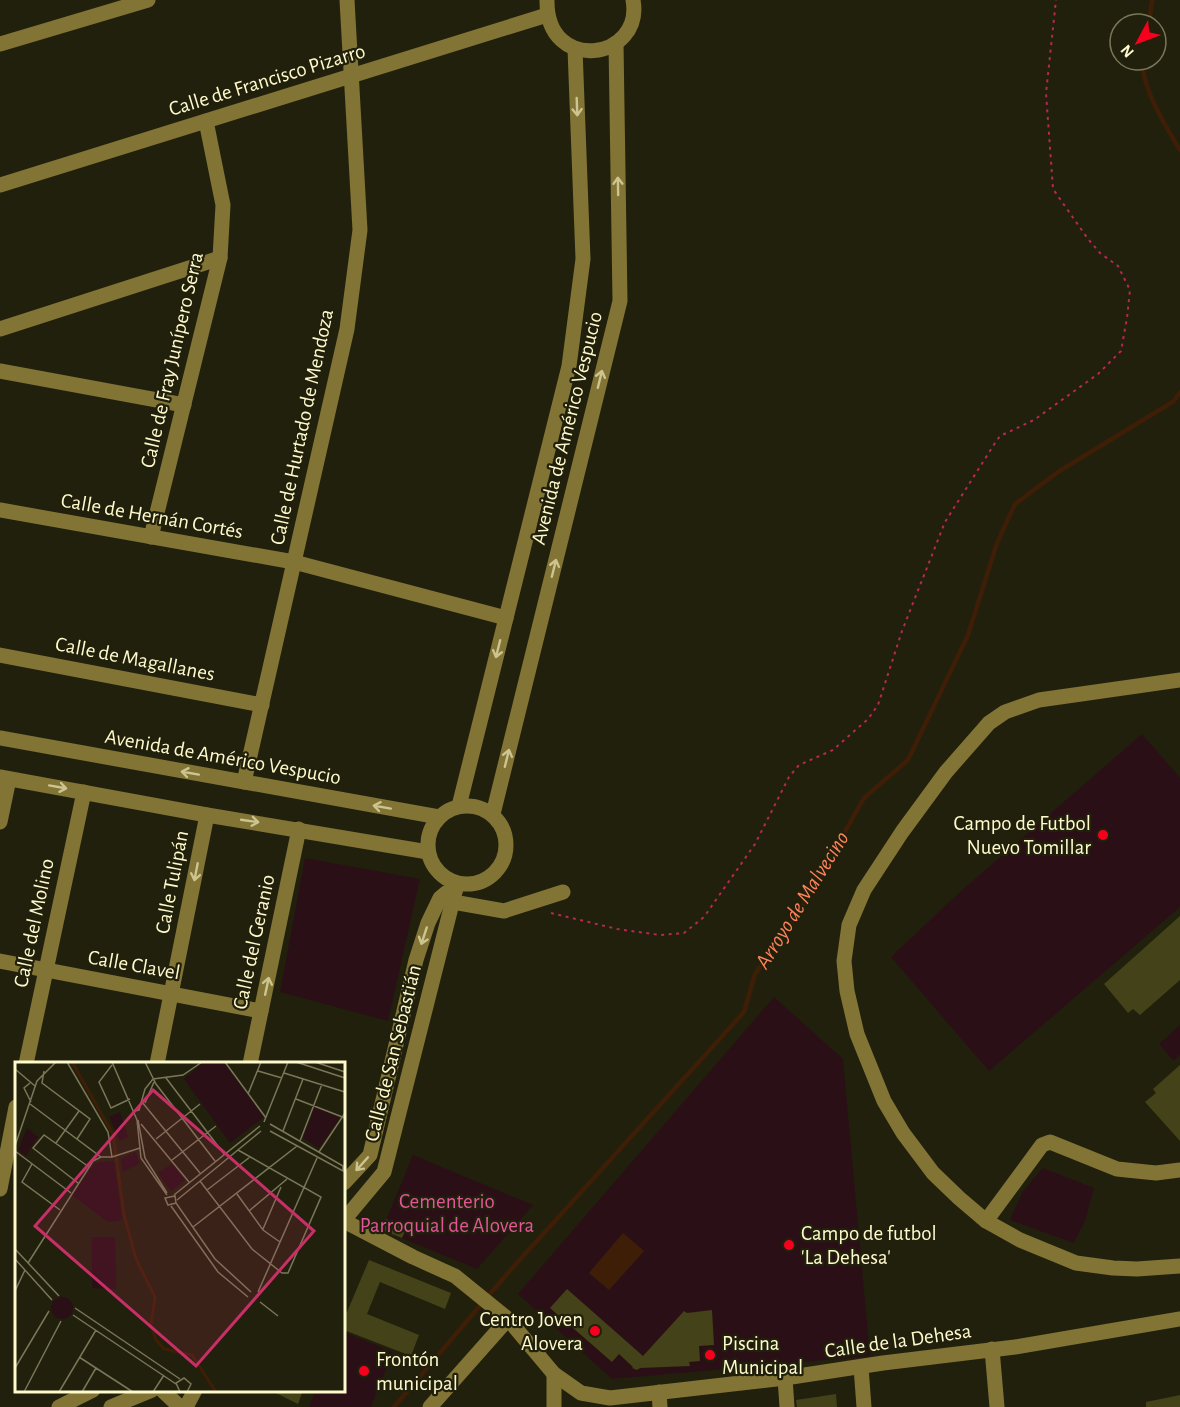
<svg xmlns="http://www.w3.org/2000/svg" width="1180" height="1407" font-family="'Alegreya Sans',sans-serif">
	<rect width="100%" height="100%" fill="#21200c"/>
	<!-- green -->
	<g fill="#2b0f16">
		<polygon points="1142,734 1180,778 1180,907 989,1071 891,957 960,892"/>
		<polygon points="305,858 420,879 388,1021 280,992"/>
		<polygon points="774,997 843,1059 870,1356 612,1379 518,1294"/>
		<polygon points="1180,1025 1180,1055 1174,1061 1159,1044"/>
		<polygon points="413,1155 533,1205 477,1269 382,1230"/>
		<polygon points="1043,1168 1094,1188 1085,1221 1074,1243 1010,1220 1023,1191"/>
		<polygon points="344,1332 393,1352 371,1407 309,1407 315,1391 344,1390"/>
	</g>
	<!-- water -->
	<polygon fill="#3f1e07" points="623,1233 644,1251 609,1290 589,1273"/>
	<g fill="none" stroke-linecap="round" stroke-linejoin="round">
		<!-- stream -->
		<g stroke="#3f1e07" stroke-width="4.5">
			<polyline points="1149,24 1152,0"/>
			<path d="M1143 60C1140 85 1167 129 1180 150"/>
			<polyline points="394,1407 507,1274 744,1012 755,974 800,911 864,798 908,760 968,635 997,543 1015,504 1058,472 1174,401 1180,392"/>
		</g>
	</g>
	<!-- building -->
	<g fill="#434218">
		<polygon points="1180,916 1180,980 1140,1015 1133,1009 1128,1013 1104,984"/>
		<polygon points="1180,1065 1180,1141 1145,1102 1156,1093 1153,1089"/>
		<polygon points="386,1219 407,1227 402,1238 382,1230"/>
		<polygon points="369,1260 451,1293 445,1309 380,1282 367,1314 419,1335 411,1356 344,1330 344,1311 347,1312"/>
		<polygon points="567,1289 643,1356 684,1311 687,1313 712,1310 714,1345 699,1346 700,1361 689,1362 690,1366 640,1368 637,1370 632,1368 633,1367 619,1354 612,1362 550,1308"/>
		<polygon points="270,1390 303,1390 298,1404"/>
		<polygon points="836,1394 837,1407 797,1407 796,1400"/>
		<polygon points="1180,1395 1180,1407 1146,1407 1146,1402"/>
	</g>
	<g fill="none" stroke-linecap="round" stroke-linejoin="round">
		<!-- path -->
		<polyline stroke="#b62951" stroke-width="2" stroke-dasharray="3 4.5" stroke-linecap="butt" points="551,913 617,929 660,935 684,933 704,917 755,844 789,777 799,765 833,750 868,719 878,705 902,631 945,522 995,443 1000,436 1034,420 1098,374 1121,351 1127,318 1130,290 1118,266 1100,253 1088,239 1053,189 1046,93 1056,0"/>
		<!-- minor -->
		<g stroke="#827435" stroke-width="15">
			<path d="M547 0C546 75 644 60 633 0"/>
			<polyline points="0,44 148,0"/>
			<polyline points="0,185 547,15"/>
			<polyline points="0,329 220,258"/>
			<polyline points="0,371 184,405"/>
			<polyline points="0,510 294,562 506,618"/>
			<polyline points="151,537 220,258 223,205 206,121"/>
			<polyline points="0,655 262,705"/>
			<polyline points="1180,680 1039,700 1005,712 989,723 946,772 902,832 864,890 849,925 844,961 847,991 857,1034 884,1101 903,1133 933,1173 959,1198 986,1221 1020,1240 1076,1263 1113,1268 1137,1269 1180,1266"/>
			<polyline points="0,738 439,817"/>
			<polyline points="0,777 207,815 428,852"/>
			<polyline points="244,782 347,329 360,230 347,0"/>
			<circle cx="467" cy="845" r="39"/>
			<polyline points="459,806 569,366 583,259 575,49"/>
			<polyline points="493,814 620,301 616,43"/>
			<polyline points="0,822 9,779"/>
			<polyline points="453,902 504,911 563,892"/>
			<polyline points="0,961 261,1011"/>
			<polyline points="26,1064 84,792"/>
			<polyline points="157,1064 207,815"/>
			<polyline points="250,1064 299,829"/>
			<polyline points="344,1183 370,1155 416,960 428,923 440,898 446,893 455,892"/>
			<polyline points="0,1189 16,1107"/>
			<polyline points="344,1220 384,1172 457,884"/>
			<polyline points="344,1221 413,1257 455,1276 508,1319 430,1407"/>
			<polyline points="986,1221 1042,1145 1050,1142 1117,1169 1156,1173 1180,1170"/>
			<polyline points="508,1319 554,1374 581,1393 610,1398 785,1378 883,1363 1015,1347 1180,1319"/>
			<polyline points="992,1349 997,1407"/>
			<polyline points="861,1367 864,1407"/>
			<polyline points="554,1374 554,1407"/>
			<polyline points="785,1378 787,1407"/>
			<polyline points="162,1390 180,1407"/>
			<polyline points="659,1392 660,1407"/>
			<polyline points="59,1407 93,1390"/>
			<polyline points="111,1407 152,1390"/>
			<polyline points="186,1407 195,1390"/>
		</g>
	</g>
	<!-- one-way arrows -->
	<defs><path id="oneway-shaft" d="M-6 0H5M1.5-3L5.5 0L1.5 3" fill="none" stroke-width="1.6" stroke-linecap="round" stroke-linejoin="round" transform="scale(1.5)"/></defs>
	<g stroke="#cdc490">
		<use href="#oneway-shaft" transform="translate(577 107) rotate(88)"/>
		<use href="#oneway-shaft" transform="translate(618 186) rotate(-91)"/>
		<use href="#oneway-shaft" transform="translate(600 379) rotate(-76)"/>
		<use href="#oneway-shaft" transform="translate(554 568) rotate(-76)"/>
		<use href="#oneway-shaft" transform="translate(498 649) rotate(104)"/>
		<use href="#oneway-shaft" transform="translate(507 758) rotate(-76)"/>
		<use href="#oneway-shaft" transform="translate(190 773) rotate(-170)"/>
		<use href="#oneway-shaft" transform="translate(58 787) rotate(10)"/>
		<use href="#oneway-shaft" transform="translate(382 807) rotate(-170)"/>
		<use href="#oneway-shaft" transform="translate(250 821) rotate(8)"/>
		<use href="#oneway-shaft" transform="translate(196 872) rotate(101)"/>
		<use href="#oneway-shaft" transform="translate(424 936) rotate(108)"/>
		<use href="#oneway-shaft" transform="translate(267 986) rotate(-78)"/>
		<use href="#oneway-shaft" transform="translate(362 1164) rotate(132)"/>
	</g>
	<!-- markers -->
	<g fill="#f7001e" stroke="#21200c" stroke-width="2">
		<circle cx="1103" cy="835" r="6"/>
		<circle cx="789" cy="1245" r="6"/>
		<circle cx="595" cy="1331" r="6"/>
		<circle cx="710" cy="1355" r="6"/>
		<circle cx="364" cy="1371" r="6"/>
	</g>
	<g text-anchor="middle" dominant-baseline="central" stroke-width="4.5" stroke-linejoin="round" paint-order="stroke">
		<!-- street labels -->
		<g font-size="21" fill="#fffacc" stroke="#21200c">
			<text transform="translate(267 80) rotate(-17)">Calle de Francisco Pizarro</text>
			<text transform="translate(172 360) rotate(-77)">Calle de Fray Junípero Serra</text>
			<text transform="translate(302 427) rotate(-78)">Calle de Hurtado de Mendoza</text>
			<text transform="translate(567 428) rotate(-76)">Avenida de Américo Vespucio</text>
			<text transform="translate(152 516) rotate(10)">Calle de Hernán Cortés</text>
			<text transform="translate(135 659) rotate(11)">Calle de Magallanes</text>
			<text transform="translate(223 757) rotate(10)">Avenida de Américo Vespucio</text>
			<text transform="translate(172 882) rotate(-79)">Calle Tulipán</text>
			<text transform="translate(34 923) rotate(-78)">Calle del Molino</text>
			<text transform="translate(254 942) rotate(-78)">Calle del Geranio</text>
			<text transform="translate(134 965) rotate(10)">Calle Clavel</text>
			<text transform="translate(393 1053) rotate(-76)">Calle de San Sebastián</text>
			<text transform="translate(898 1341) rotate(-8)">Calle de la Dehesa</text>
		</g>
		<!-- poi labels -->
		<g font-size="21" fill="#fffacc" stroke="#21200c" text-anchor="start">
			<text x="1091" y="823" text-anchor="end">Campo de Futbol<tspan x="1091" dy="24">Nuevo Tomillar</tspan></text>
			<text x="801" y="1233">Campo de futbol<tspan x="801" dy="24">'La Dehesa'</tspan></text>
			<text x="583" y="1319" text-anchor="end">Centro Joven<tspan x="583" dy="24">Alovera</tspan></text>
			<text x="722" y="1343">Piscina<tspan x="722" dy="24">Municipal</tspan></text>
			<text x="376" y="1359">Frontón<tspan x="376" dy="24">municipal</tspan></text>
		</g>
		<!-- park labels -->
		<g font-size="21" fill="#e35498" stroke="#21200c">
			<text x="447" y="1201">Cementerio<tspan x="447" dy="24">Parroquial de Alovera</tspan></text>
		</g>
		<!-- water labels -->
		<g font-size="22" font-style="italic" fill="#ff825a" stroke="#21200c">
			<text transform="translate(802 900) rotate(-58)">Arroyo de Malvecino</text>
		</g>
	</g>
	<!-- overview -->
	<g transform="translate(15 1062)">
		<rect width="330" height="330" fill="#21200c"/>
		<path d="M189 0H208L249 55 215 81 169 17ZM300 44 325 56 304 86 288 76ZM105 50 113 75 105 79 94 55ZM12 66 23 75 11 94 3 88ZM120 90 125 101 108 110 106 97ZM99 99 107 158 93 160 57 133 80 101ZM157 102 170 118 156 129 143 111ZM77 175H100L101 227 77 226ZM36 246a11 11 0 1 1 22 0a11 11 0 1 1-22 0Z" fill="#2b0f16"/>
		<path fill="none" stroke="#3f1e07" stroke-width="3" d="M57 0 98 72 109 153 121 197 140 235 136 263 141 278 149 287 177 293 201 330"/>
		<path fill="none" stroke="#7a7759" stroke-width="1.5" d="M52 0 93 70 97 95 125 86M97 0 122 58 126 96 152 133M130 0 141 22 200 99M210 0 251 56M281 0 330 16M300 0 330 10M97 3 84 20 96 46 115 37M0 7 20 24M29 9 27 21 75 57 62 77M243 9 267 16M269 11 330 30M151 16 209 92M15 21 9 26 16 40M233 32 246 0M281 37 330 56M127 40 185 111M130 41 139 20M15 42 86 95H97M119 49 124 48 130 27 138 17 168 13 187 0M123 58 130 96 152 131M249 60 273 0M126 62 174 120M255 69 328 109V104L255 62M268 69 288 17M141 77 185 42M285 79 307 22M41 81 64 49M0 84 22 19 41 0M0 89 56 131M304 90 330 51M157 98 201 64M17 102 7 120 45 148M185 119 237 187 267 211H273L306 135 223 88M63 121 18 86 29 73 74 105M192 128 235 95M222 132 248 168 265 180M159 133 245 64M162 138 246 69M161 141 153 143 150 136 160 134 161 141 200 197 236 230M156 144 203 210 233 235M234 149 272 117M178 165 282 84M248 167 266 125M0 187 44 234M0 197 37 238M13 201 78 99 86 95M0 229 10 208M243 230 302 96M245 240 263 254M60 246 165 317M58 253 161 322M64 295 118 330M0 306 34 249M9 330 46 259M44 330 81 268M67 330 81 306M138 330 149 313M165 330 161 321 169 316 176 322 172 330"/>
		<path fill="#c82f66" fill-opacity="0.15" stroke="#c82f66" stroke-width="3" d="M138 28 299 169 181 304 20 164Z"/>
		<rect width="330" height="330" fill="none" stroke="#fffacc" stroke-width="3"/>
	</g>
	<!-- north arrow -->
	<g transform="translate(1138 42) rotate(229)"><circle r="28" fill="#21200c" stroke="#7a7759" stroke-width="1.5"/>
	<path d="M0-4.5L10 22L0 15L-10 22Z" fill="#f7001e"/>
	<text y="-9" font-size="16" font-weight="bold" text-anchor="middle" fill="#fffacc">N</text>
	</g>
</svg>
